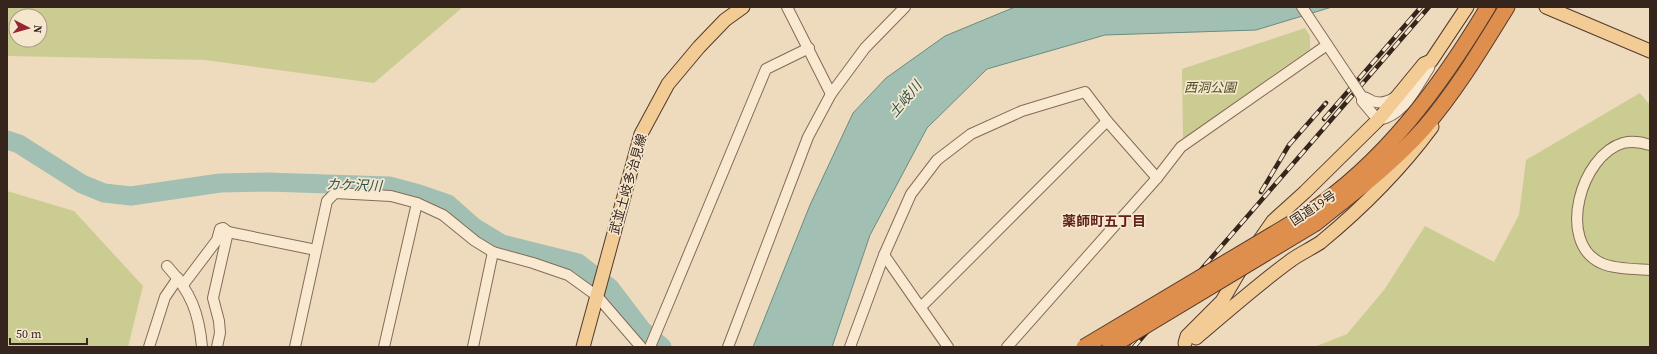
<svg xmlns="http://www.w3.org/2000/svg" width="1657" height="354" font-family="'Source Serif 4','Noto Sans JP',serif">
	<rect width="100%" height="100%" fill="#eedbbe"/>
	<!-- green -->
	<g fill="#cbcc92" fill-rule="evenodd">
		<path d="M7 7H463L374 83 205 60 7 56ZM16 16H40V40H16Z"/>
		<polygon points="1305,28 1310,36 1310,49 1183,139 1182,69"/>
		<polygon points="1640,93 1650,105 1650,347 1314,347 1347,334 1384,290 1425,226 1494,262 1519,215 1526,160"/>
		<polygon points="7,191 74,211 143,286 128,347 7,347"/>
	</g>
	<!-- water -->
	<polygon fill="#a2bfb3" stroke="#698d80" points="1015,7 1332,7 1256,30 1105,35 987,69 927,128 870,235 832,347 753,347 810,205 853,113 886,78 945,36"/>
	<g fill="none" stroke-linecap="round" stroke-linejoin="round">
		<!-- river -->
		<polyline stroke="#a2bfb3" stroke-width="19" points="7,140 19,144 82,184 104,193 131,196 220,183 267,182 389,186 419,194 448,204 474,227 502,244 578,263 610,288 642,330 662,347"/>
		<!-- minor casing -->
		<g stroke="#866b57" stroke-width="12">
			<g id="minor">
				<polyline points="787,7 831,94"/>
				<polyline points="1302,7 1350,79"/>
				<path d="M1360 94 1362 97V101L1378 120C1404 116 1416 88 1429 68L1431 61"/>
				<path d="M1362 97C1367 97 1368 99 1372 101 1380 104 1388 102 1395 97"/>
				<path d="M1650 145C1641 142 1631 141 1623 143 1581 155 1556 242 1601 263 1613 269 1636 269 1650 270"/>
				<polyline points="884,255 948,347"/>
				<path d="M167 266C191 292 199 313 202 347"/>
				<polyline points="183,285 217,240 220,229 223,228 228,232"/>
				<polyline points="921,307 1107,121"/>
				<polyline points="149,347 165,297 178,278"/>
				<polyline points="217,347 220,333 219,321 213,298 228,232 316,250"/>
				<polyline points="295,347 327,201 335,193 391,196 417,203 443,215 475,241 493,252 533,263 568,275 597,296 641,347"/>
				<polyline points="384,347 417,203"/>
				<polyline points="473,347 493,252"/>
				<polyline points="650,347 766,69 809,48"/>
				<polyline points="728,347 808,137 831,94 865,48 905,7"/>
				<polyline points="850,347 884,255 911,194 937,160 971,134 1022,111 1085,92 1107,121 1157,178"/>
				<polyline points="1007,347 1157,178 1181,147 1327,45"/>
			</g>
		</g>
		<!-- major casing -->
		<g stroke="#533a2c" stroke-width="15">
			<g id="major">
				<polyline points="1546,7 1650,51"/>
				<polyline points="1257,244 1273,221 1305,192 1378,120 1424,64 1431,61 1467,7"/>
				<path d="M1196 338C1227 312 1257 285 1290 261 1299 254 1311 249 1321 242 1361 209 1401 169 1432 127"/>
				<polyline points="1185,343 1187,336 1222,301 1242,267"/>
				<polyline points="583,347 641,134 668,84 699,47 725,20 743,7"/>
			</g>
		</g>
		<!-- highway casing -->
		<g stroke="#533a2c" stroke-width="17">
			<g id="highway">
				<path d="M1307 214C1385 162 1440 87 1488 7"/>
				<path d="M1316 223C1353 193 1392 164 1424 128 1456 91 1481 49 1507 7"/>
			</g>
		</g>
		<!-- minor -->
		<use href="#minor" stroke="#f9e9d1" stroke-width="10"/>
		<!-- major -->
		<use href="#major" stroke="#f2cb95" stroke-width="13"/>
		<!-- highway -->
		<use href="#highway" stroke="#df8f4d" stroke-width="15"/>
		<!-- rail casing -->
		<g stroke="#35251c" stroke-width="4.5">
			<g id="rail">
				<polyline points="1324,119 1421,7"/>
				<polyline points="1261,192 1289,145 1326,103"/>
				<polyline points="1126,347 1151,318"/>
				<polyline points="1134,347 1429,7"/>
			</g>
		</g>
		<!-- rail -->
		<use href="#rail" stroke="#f5e6ce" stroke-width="3" stroke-dasharray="9" stroke-linecap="butt"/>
		<!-- minor-bridge casing -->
		<g stroke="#866b57" stroke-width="12" stroke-linecap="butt">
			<polyline id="minor-bridge" points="1350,79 1360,94"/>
		</g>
		<!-- highway-bridge casing -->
		<g stroke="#533a2c" stroke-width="17" stroke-linecap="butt">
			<g id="highway-bridge">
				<polyline points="1084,347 1307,214"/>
				<polyline points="1110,347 1316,223"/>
			</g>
		</g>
		<!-- minor-bridge -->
		<use href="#minor-bridge" stroke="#f9e9d1" stroke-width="10"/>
		<!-- highway-bridge -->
		<use href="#highway-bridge" stroke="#df8f4d" stroke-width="15"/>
	</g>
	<g text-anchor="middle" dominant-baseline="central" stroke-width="3.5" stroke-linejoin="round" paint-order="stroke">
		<!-- park labels -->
		<g font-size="13" font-style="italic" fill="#4b5222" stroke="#f5e6ce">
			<text x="1210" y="87">西洞公園</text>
		</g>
		<!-- street labels -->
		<g font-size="13" fill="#35251c" stroke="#f5e6ce">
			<text transform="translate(628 184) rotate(-74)">武並土岐多治見線</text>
			<text transform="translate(1313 208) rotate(-33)">国道19号</text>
		</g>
		<!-- water labels -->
		<g font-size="14" font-style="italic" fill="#2b554e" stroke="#f5e6ce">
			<text transform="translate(905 99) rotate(-50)">土岐川</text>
			<text transform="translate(354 185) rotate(2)">カケ沢川</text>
		</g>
		<!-- neighbourhood labels -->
		<g font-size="14" font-weight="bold" fill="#62221b" stroke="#f5e6ce">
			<text x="1104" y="221">薬師町五丁目</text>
		</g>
	</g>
	<!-- border -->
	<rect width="1657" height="354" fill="none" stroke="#35251c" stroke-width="16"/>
	<!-- north arrow -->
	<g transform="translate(28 28) rotate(96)"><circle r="19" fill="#f5e6ce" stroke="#a89987"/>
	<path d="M0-3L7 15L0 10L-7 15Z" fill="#952733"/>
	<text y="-6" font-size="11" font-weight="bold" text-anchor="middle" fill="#35251c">N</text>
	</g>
	<!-- scale -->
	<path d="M10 338v6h77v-6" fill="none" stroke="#35251c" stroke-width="2"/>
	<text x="16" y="338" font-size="12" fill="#35251c" stroke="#f5e6ce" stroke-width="3" paint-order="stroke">50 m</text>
</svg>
